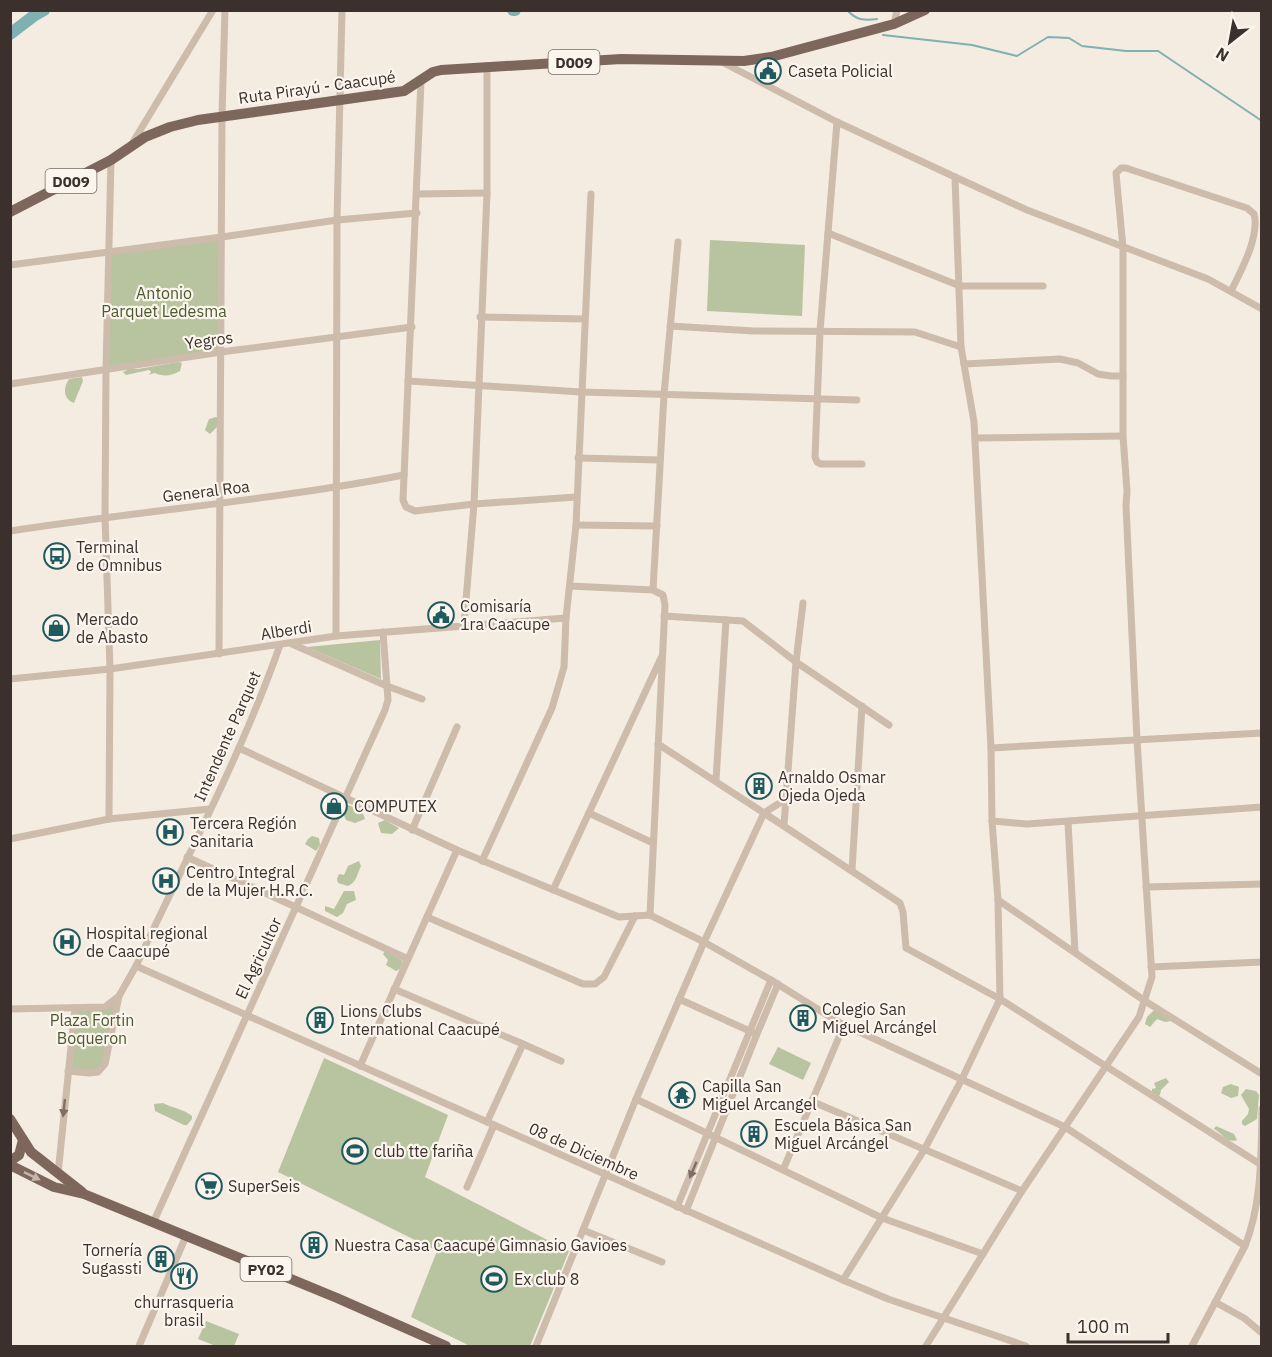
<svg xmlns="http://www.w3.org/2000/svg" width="1272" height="1357" font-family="'IBM Plex Sans',sans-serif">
	<rect width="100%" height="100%" fill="#f4ebe1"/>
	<!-- green -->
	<g fill="#b8c4a0">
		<polygon points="222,237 221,352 106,370 108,252"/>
		<polygon points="710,240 805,245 802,316 707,311"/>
		<path d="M178 362 182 363 180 371C171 376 164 377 154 373L149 375 151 372 149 370 126 375 123 372 129 369H138Z"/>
		<path d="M82 377 83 381 74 403C63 399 63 388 69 379Z"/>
		<polygon points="216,417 218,418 217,427 210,434 205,430 209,419"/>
		<polygon points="380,640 381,679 307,647"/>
		<polygon points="347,805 361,809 365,819 355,823 346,820 343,813"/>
		<polygon points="385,820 399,828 392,834 381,833 378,823"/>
		<polygon points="312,836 319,838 320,845 316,851 305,844 308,839"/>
		<path d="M359 861 361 866C357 874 357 882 348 886L338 883 337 879 339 874 344 875 348 866Z"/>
		<polygon points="344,891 354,891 356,900 347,904 343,913 337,917 325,911 325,906 334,909"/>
		<polygon points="385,951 403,961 400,969 396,971 386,965 388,960 383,954"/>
		<polygon points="119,996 105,1064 98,1072 68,1071 75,1008 105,1007"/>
		<polygon points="1153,1011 1162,1011 1171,1021 1165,1022 1157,1019 1150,1027 1145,1024 1147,1017"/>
		<polygon points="778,1047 811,1063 803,1080 769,1064"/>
		<polygon points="324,1058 448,1115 425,1177 569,1251 530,1346 470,1346 411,1317 437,1251 278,1172"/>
		<polygon points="1166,1078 1169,1082 1161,1090 1160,1095 1158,1096 1152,1093 1152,1089 1156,1088 1154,1083"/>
		<polygon points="1231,1084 1239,1087 1238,1096 1231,1098 1221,1093 1223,1087"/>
		<polygon points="1246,1089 1256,1091 1259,1095 1257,1119 1245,1126 1242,1124 1242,1121 1248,1114 1249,1109 1241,1095"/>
		<path d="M163 1103C172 1108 184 1109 192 1116V1119L187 1125H184L155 1111 154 1104Z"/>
		<path d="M1216 1126 1234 1134 1237 1140C1227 1144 1222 1133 1214 1129Z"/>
		<polygon points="206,1321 239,1334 234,1346 216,1346 198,1339"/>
	</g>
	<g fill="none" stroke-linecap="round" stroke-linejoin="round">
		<!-- stream -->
		<g stroke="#7fb0b2" stroke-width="2">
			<path d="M847 10C856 20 864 21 877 19"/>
			<polyline points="883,35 972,45 1017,56 1048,37 1069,38 1082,46 1126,51 1158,51 1262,121"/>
		</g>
		<!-- river -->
		<g stroke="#7fb0b2" stroke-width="12">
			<polyline points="513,10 515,10"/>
			<polyline points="10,34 35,15 44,10"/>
		</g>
		<!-- street -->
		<g stroke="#cdbbac" stroke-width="7">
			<polyline points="894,24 897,10"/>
			<polyline points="724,63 837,122 955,177 1027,210 1208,279 1262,309"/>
			<polyline points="421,81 403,500 406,507 415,511 474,504 576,497"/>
			<polyline points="837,122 820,331 815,457 817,462 821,464 862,464"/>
			<polyline points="133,142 213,10"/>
			<polyline points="418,194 487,193"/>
			<polyline points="828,233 960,286 1043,286"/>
			<polyline points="10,265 222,237 337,220 417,213"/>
			<polyline points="480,317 584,319"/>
			<polyline points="670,326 754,331 915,332 961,347"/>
			<polyline points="964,364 1060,359 1078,363 1098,374 1111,376 1123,376"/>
			<polyline points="408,381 581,392 857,400"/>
			<polyline points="10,384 221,352 412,327"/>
			<polyline points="975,438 1123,436"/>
			<polyline points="578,458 660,460"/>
			<polyline points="576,525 657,526"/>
			<path d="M10 531C141 511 274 500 404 475"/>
			<polyline points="570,586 653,590 663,595 665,605 650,915"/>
			<polyline points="653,590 664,395 678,242"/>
			<polyline points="664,616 743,621 796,662 889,725"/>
			<polyline points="464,624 474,504 487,193 487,66"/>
			<polyline points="336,636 337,220 342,10"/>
			<polyline points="292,644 387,686 422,699"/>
			<polyline points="219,654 222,115 225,10"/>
			<polyline points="10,679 110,669 336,636 566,618"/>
			<polyline points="658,744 764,813 786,799"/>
			<polyline points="239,748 457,850 619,917 650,915 704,942 771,980 840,1023 1065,1127 1245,1246 1192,1346"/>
			<polyline points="991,748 1262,733"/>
			<polyline points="716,780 726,620"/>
			<polyline points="589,813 653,843"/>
			<polyline points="109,819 110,669 105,517 106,370 111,160"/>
			<polyline points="992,821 1027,824 1262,807"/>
			<polyline points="1068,822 1075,952"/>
			<polyline points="784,825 796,662 803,603"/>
			<polyline points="412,830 457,727"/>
			<polyline points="10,839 109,819 210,809"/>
			<polyline points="187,857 408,959"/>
			<polyline points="482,861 552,708 564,667 566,618 576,525 591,194"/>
			<polyline points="852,870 862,706"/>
			<polyline points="1146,887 1262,884"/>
			<polyline points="553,890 661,658"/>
			<polyline points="998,900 1145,1001 1262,1074"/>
			<polyline points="427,917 583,984 595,984 604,977 635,916"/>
			<polyline points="136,966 843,1280 888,1299 1026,1346"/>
			<polyline points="1151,967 1262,962"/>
			<polyline points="394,989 523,1044 487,1122"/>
			<polyline points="679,999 754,1033"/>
			<path d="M10 1009 105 1007 119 996 136 966C185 860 241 756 280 645"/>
			<polyline points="523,1044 561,1061"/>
			<polyline points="360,1066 457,850"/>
			<polyline points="68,1071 89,1073 98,1072 105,1064 119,996"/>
			<polyline points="636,1099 882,1218 983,1254"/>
			<polyline points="811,1101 1022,1191"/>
			<polyline points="783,1170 844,1025"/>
			<polyline points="58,1174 75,1008"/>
			<polyline points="467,1187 494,1125"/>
			<polyline points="677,1207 771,980"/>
			<polyline points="686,1211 757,1034 778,984"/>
			<polyline points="153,1223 385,710 388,700 383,632"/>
			<polyline points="583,1230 662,1262"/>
			<path d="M1245 1246C1262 1203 1261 1155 1262 1109"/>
			<polyline points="843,1280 924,1150 962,1079 1000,999 998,900 992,821 991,748 974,422 961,347 955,177"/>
			<polyline points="1215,1302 1244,1318 1262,1333"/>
			<polyline points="139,1346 186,1236"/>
			<polyline points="536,1346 636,1099 704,942 764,813 900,903 903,912 906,948 1000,999 1260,1164"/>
			<path d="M926 1346 1022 1191 1139 1017 1152 977 1137 740 1126 506 1127 491 1123 436V248L1116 173 1121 168H1126L1247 208 1254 214C1260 236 1241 271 1231 291"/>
		</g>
		<!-- primary -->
		<g stroke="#7d675c" stroke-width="10">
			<polyline points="10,212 111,160 145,137 170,127 198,120 404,91 433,72 441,70 621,59 744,61 771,57 894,24 925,10"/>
			<polyline points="10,1119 31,1152 82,1192"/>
			<polyline points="10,1161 19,1155 23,1140"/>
			<polyline points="10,1165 54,1187 84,1194 337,1298 446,1346"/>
		</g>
	</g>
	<!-- one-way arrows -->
	<defs><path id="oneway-solid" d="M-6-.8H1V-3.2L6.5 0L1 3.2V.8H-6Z" transform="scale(1.5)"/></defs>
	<g fill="#7d6f65">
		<use href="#oneway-solid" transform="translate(64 1108) rotate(96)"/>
		<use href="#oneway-solid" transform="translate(693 1170) rotate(113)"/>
	</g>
	<use fill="#c2b5ac" href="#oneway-solid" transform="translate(32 1176) rotate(26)"/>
	<!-- icons -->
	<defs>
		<g id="civic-ring" transform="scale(1.35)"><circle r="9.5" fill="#fbf5ee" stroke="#1f5a5e" stroke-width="1.5"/><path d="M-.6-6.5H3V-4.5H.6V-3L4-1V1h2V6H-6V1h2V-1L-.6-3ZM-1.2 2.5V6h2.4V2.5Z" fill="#1f5a5e"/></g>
		<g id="bus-ring" transform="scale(1.35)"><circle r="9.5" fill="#fbf5ee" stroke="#1f5a5e" stroke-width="1.5"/><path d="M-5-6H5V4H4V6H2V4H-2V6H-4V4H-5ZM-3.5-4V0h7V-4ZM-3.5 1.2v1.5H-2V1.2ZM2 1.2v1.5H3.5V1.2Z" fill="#1f5a5e"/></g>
		<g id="shop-ring" transform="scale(1.35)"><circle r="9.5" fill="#fbf5ee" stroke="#1f5a5e" stroke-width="1.5"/><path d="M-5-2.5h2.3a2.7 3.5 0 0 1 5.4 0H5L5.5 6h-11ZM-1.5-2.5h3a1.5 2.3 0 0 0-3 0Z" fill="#1f5a5e"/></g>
		<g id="building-ring" transform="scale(1.35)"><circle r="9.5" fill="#fbf5ee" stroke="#1f5a5e" stroke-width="1.5"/><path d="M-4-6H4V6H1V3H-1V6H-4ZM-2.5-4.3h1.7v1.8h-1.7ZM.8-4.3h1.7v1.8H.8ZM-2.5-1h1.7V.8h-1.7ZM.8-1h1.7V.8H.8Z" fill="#1f5a5e"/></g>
		<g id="hospital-ring" transform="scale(1.35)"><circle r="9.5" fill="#fbf5ee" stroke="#1f5a5e" stroke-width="1.5"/><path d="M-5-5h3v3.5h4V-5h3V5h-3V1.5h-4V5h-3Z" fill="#1f5a5e"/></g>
		<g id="temple-ring" transform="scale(1.35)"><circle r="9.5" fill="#fbf5ee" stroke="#1f5a5e" stroke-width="1.5"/><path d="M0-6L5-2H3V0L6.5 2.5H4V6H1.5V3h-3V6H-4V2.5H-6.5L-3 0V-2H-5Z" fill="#1f5a5e"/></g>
		<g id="stadium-ring" transform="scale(1.35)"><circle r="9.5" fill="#fbf5ee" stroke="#1f5a5e" stroke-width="1.5"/><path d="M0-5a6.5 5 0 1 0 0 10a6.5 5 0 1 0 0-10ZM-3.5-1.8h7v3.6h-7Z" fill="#1f5a5e"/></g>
		<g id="supermarket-ring" transform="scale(1.35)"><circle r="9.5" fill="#fbf5ee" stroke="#1f5a5e" stroke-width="1.5"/><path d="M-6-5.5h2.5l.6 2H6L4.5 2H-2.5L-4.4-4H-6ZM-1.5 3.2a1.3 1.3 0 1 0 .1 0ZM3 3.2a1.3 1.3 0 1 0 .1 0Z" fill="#1f5a5e"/></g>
		<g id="restaurant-ring" transform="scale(1.35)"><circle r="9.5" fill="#fbf5ee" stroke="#1f5a5e" stroke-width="1.5"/><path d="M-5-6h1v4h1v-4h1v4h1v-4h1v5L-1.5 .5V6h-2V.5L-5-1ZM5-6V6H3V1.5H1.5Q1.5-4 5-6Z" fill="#1f5a5e"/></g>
	</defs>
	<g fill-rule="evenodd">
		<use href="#civic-ring" x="768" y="71"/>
		<use href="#bus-ring" x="57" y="556"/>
		<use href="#civic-ring" x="441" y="615"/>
		<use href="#shop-ring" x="56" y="628"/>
		<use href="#building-ring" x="759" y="786"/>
		<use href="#shop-ring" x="334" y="806"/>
		<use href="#hospital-ring" x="170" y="832"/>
		<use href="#hospital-ring" x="166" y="881"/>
		<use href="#hospital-ring" x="67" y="942"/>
		<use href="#building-ring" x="803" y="1018"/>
		<use href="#building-ring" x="320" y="1020"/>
		<use href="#temple-ring" x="682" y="1095"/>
		<use href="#building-ring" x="754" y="1134"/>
		<use href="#stadium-ring" x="355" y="1151"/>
		<use href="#supermarket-ring" x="209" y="1186"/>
		<use href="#building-ring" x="314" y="1245"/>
		<use href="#building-ring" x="161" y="1259"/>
		<use href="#restaurant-ring" x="184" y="1276"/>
		<use href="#stadium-ring" x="494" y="1279"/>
	</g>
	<g text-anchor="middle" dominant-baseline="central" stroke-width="4.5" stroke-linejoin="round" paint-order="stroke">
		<!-- shield labels -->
		<g fill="#fbf5ee" stroke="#756b66" stroke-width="1.5">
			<rect x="548.5" y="50" width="51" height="24" rx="4.5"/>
			<rect x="45.5" y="169" width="51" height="24" rx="4.5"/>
			<rect x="240.5" y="1257" width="51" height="24" rx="4.5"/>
		</g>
		<g font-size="15" font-weight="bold" fill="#3b302b">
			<text x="574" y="62">D009</text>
			<text x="71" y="181">D009</text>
			<text x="266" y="1269">PY02</text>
		</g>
		<!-- poi labels -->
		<g font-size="16" fill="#3b302b" stroke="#fbf5ee" text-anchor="start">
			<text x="788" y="71">Caseta Policial</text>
			<text x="76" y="547">Terminal<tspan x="76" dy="18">de Omnibus</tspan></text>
			<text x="460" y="606">Comisaría<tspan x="460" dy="18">1ra Caacupe</tspan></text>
			<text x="76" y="619">Mercado<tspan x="76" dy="18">de Abasto</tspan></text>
			<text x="778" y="777">Arnaldo Osmar<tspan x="778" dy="18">Ojeda Ojeda</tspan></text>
			<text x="354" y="806">COMPUTEX</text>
			<text x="190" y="823">Tercera Región<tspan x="190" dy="18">Sanitaria</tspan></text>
			<text x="186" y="872">Centro Integral<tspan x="186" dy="18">de la Mujer H.R.C.</tspan></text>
			<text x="86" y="933">Hospital regional<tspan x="86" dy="18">de Caacupé</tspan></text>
			<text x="822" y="1009">Colegio San<tspan x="822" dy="18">Miguel Arcángel</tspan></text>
			<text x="340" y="1011">Lions Clubs<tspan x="340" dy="18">International Caacupé</tspan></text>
			<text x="702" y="1086">Capilla San<tspan x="702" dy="18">Miguel Arcangel</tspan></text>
			<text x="774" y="1125">Escuela Básica San<tspan x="774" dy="18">Miguel Arcángel</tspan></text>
			<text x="374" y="1151">club tte fariña</text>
			<text x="228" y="1186">SuperSeis</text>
			<text x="334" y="1245">Nuestra Casa Caacupé Gimnasio Gavioes</text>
			<text x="142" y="1250" text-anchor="end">Tornería<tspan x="142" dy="18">Sugassti</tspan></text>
			<text x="514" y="1279">Ex club 8</text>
			<text x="184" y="1302" text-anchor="middle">churrasqueria<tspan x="184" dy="18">brasil</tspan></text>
		</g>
		<!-- street labels -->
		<g font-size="16" fill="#3b302b" stroke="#fbf5ee">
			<text transform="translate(317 87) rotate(-8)">Ruta Pirayú - Caacupé</text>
			<text transform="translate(209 340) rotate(-8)">Yegros</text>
			<text transform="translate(206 491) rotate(-7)">General Roa</text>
			<text transform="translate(286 630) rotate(-9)">Alberdi</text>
			<text transform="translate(227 736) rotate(-66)">Intendente Parquet</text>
			<text transform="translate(258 958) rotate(-65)">El Agricultor</text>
			<text transform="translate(584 1151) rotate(24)">08 de Diciembre</text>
		</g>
		<!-- park labels -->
		<g font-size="16" fill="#4a5a2e" stroke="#fbf5ee">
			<text x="164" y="293">Antonio<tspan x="164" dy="18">Parquet Ledesma</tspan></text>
			<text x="92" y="1020">Plaza Fortin<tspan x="92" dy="18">Boqueron</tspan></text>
		</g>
	</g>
	<!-- border -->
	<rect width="1272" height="1357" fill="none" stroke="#3b302b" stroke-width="24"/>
	<!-- north arrow -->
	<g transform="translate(1230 42) rotate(211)" stroke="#fbf5ee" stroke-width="4.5" paint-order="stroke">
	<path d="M0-4.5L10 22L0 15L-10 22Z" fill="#3b302b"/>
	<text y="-9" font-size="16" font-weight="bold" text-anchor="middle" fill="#3b302b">N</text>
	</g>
	<!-- scale -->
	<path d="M1068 1333v9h100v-9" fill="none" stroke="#3b302b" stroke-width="3"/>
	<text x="1077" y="1333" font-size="18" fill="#3b302b" stroke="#fbf5ee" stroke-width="4.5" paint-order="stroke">100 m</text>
</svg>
